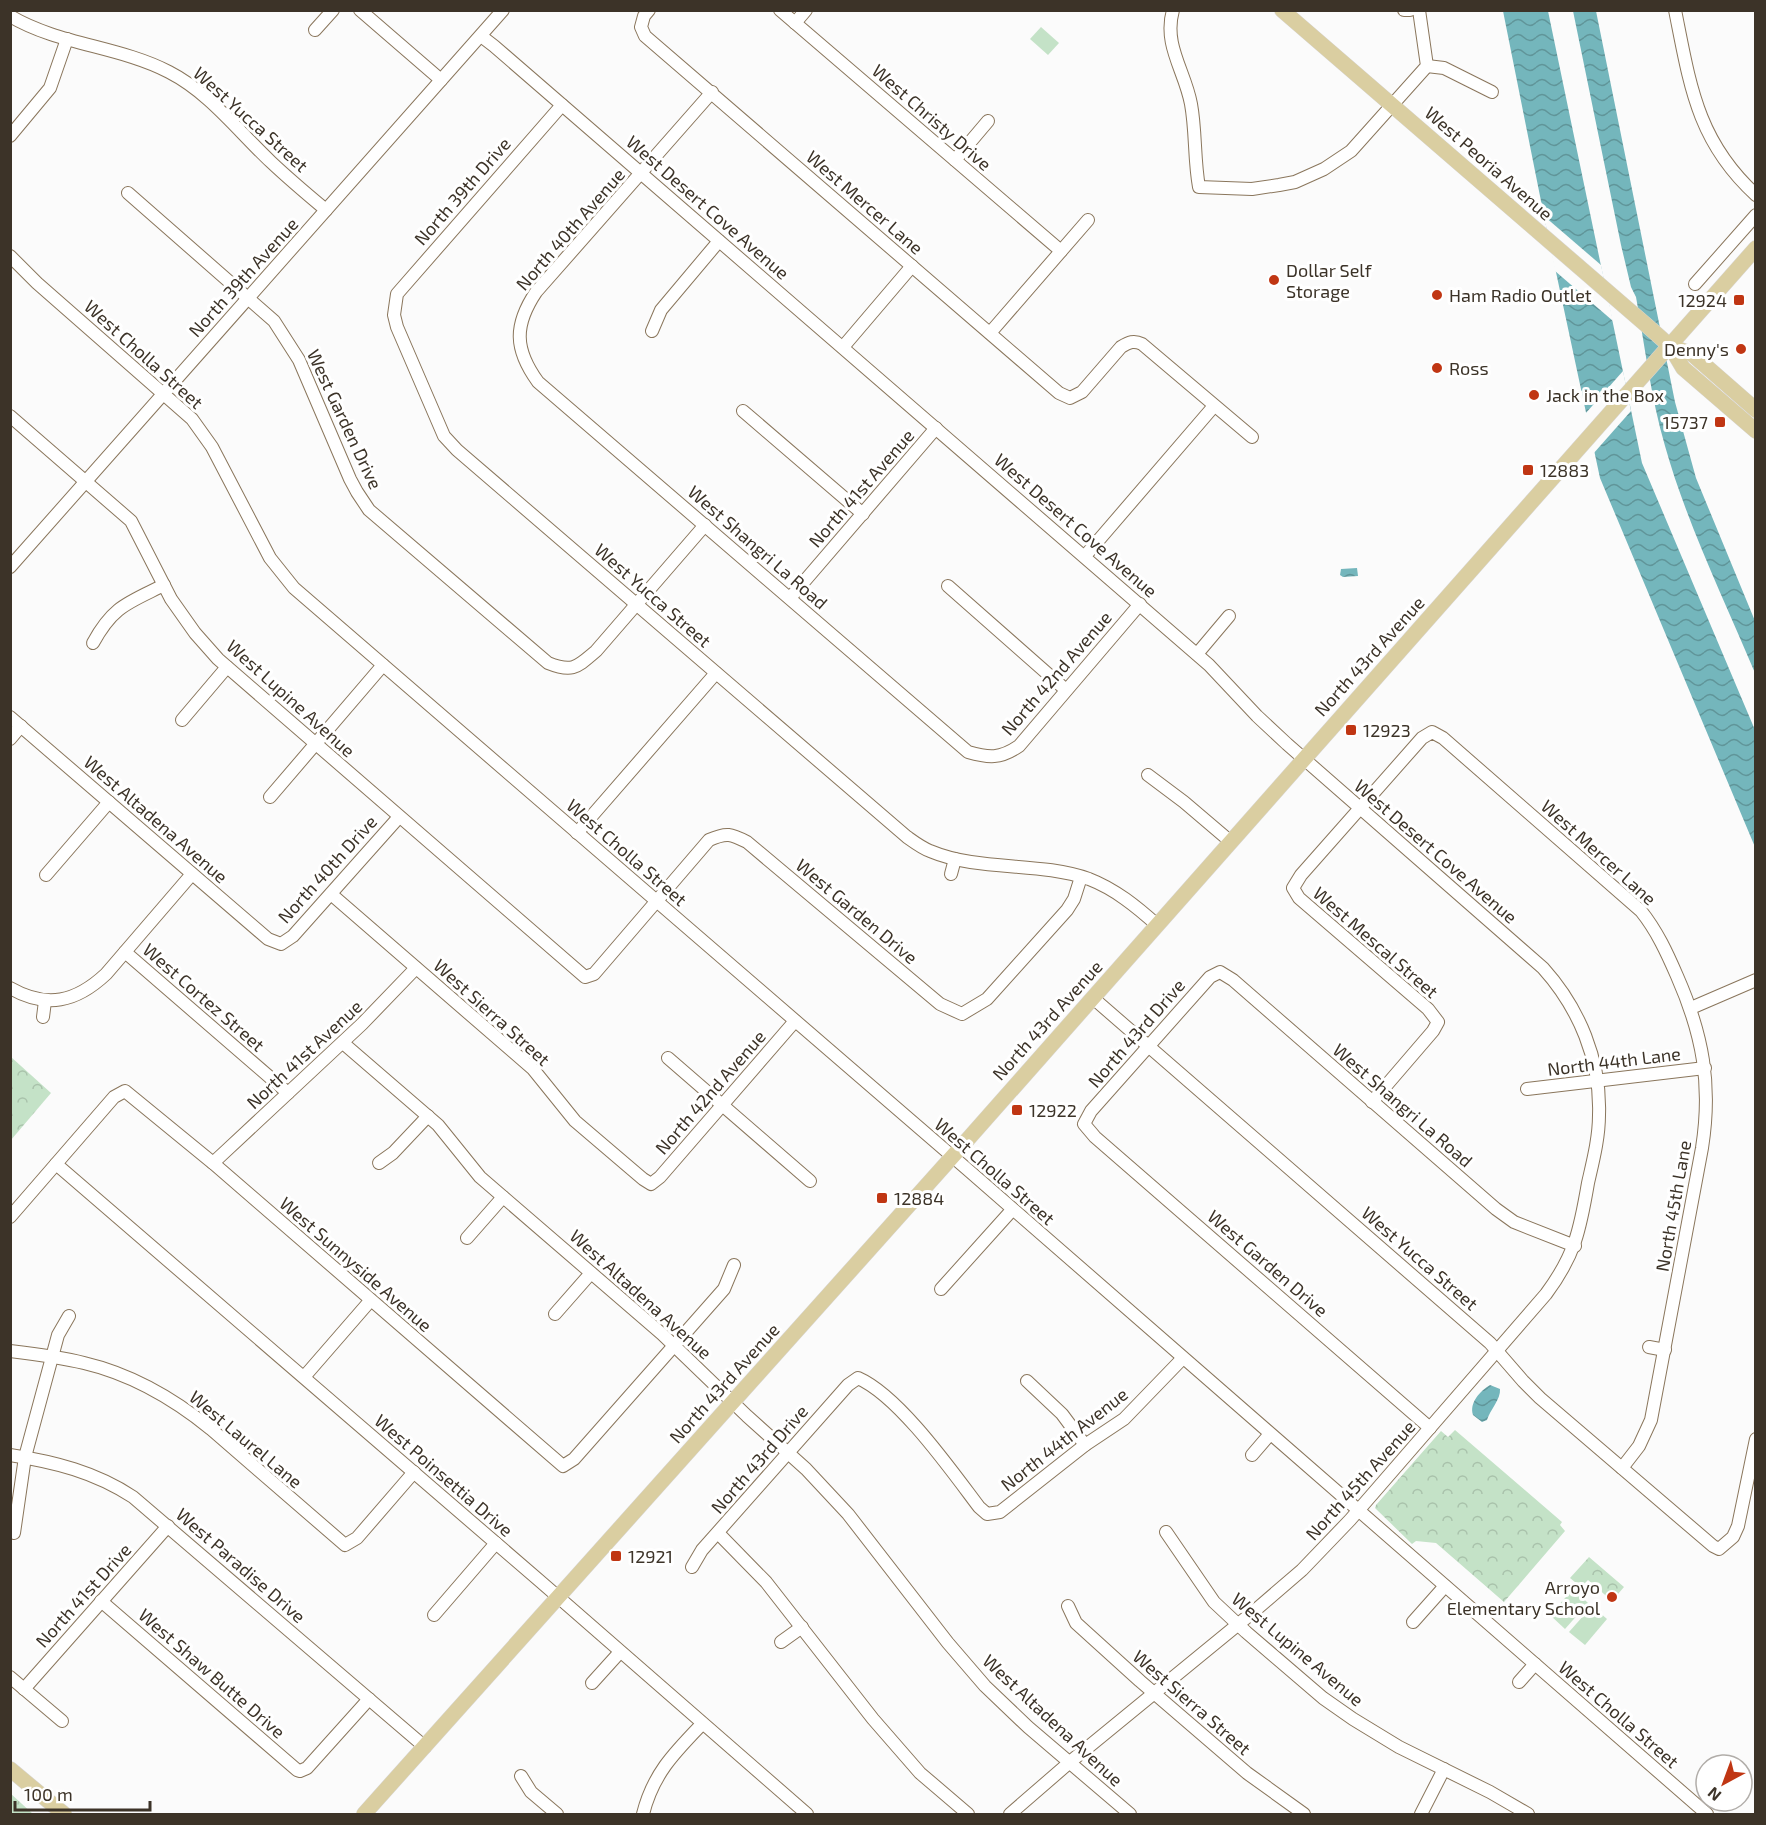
<svg xmlns="http://www.w3.org/2000/svg" width="1766" height="1825" font-family="'Exo 2',sans-serif">
	<defs>
		<pattern id="park-crowns" width="20" height="18" patternUnits="userSpaceOnUse" patternTransform="scale(1.5)"><rect width="20" height="18" fill="#c4e2c7"/><path d="M2 6a3 3 0 1 1 6 0M12 15a3 3 0 1 1 6 0" fill="none" stroke="#a9c2ab"/></pattern>
		<pattern id="water-waves" width="16" height="10" patternUnits="userSpaceOnUse" patternTransform="scale(1.5)"><rect width="16" height="10" fill="#74b6bc"/><path d="M0 5q4-4 8 0t8 0" fill="none" stroke="#609599"/></pattern>
	</defs>
	<rect width="100%" height="100%" fill="#fbfbfb"/>
	<!-- park -->
	<g fill="url(#park-crowns)">
		<polygon points="11,1057 51,1093 11,1140"/>
		<polygon points="1455,1430 1562,1522 1560,1525 1565,1531 1504,1602 1436,1543 1416,1541 1412,1544 1375,1508 1376,1505 1441,1431 1448,1437"/>
		<polygon points="1589,1557 1624,1587 1612,1601 1588,1580 1581,1587 1570,1578"/>
		<polygon points="10,1793 33,1814 11,1814"/>
	</g>
	<!-- pitch -->
	<g fill="#c4e2c7">
		<polygon points="1041,27 1059,43 1048,55 1030,39"/>
		<polygon points="1573,1589 1588,1603 1565,1629 1550,1615"/>
		<polygon points="1592,1606 1607,1619 1585,1645 1569,1632"/>
	</g>
	<!-- water -->
	<g fill="url(#water-waves)">
		<polygon points="1503,11 1548,11 1642,463 1755,730 1755,847 1600,478 1544,216"/>
		<path d="M1573 11H1596L1675 402 1696 478 1755 621V673C1724 599 1687 524 1665 446 1651 398 1645 347 1636 297L1631 287 1621 245Z"/>
		<polygon points="1357,568 1358,576 1343,577 1340,575 1341,569"/>
		<path d="M1490 1385 1500 1389C1501 1399 1490 1410 1487 1420L1482 1422 1473 1415C1469 1403 1480 1391 1490 1385Z"/>
	</g>
	<!-- pier -->
	<g fill="#fbfbfb">
		<polygon points="1544,216 1601,265 1613,321 1555,271"/>
		<polygon points="1623,371 1631,411 1593,454 1585,414"/>
	</g>
	<g fill="none" stroke-linecap="round" stroke-linejoin="round">
		<!-- minor casing -->
		<g stroke="#8a765c" stroke-width="14">
			<g id="minor">
				<polyline points="360,10 441,80"/>
				<path d="M649 10 644 16 641 27 645 36 1059 393 1070 398 1082 392 1121 347C1129 342 1134 340 1142 344L1252 437"/>
				<polyline points="780,10 1061,251"/>
				<path d="M1173 10C1163 45 1185 71 1191 104 1196 131 1194 160 1199 187L1252 189 1279 185 1295 182 1324 169 1351 151 1427 66 1419 10"/>
				<polyline points="1404,10 1410,10"/>
				<path d="M1675 10C1690 85 1697 141 1756 195"/>
				<path d="M10 16C59 45 119 46 169 72 210 93 238 131 271 162 289 179 308 195 326 210"/>
				<polyline points="795,23 806,10"/>
				<polyline points="315,30 333,10"/>
				<path d="M481 36 494 46 1209 665 1257 716 1287 744 1543 968C1579 1008 1601 1060 1599 1115 1599 1138 1593 1161 1588 1183 1580 1230 1575 1255 1546 1294L1350 1520 1302 1570 1252 1613 1070 1762 1010 1814"/>
				<polyline points="1427,66 1444,68 1492,92"/>
				<path d="M712 92 536 292C514 325 514 349 538 382L968 752C989 758 1000 759 1019 746L1140 604"/>
				<path d="M562 105 397 294 394 315 397 327 444 436 457 450 907 837C914 842 922 848 930 851 980 872 1038 861 1089 879 1115 889 1137 907 1157 925"/>
				<polyline points="10,136 50,88 67,39"/>
				<polyline points="955,160 988,121"/>
				<path d="M128 193 274 321 299 360 350 479 357 492 369 510 548 663C573 673 577 667 596 651L705 525"/>
				<polyline points="10,256 37,283 192,419 212,447 270,558 294,588 967,1169 1707,1814"/>
				<polyline points="1695,284 1756,215"/>
				<polyline points="652,331 661,310 719,241"/>
				<polyline points="990,333 1088,220"/>
				<polyline points="843,347 912,266"/>
				<polyline points="743,411 863,514"/>
				<path d="M10 416 131 521 171 599 195 633 218 659 585 977 594 974 709 840C727 832 731 834 747 842L940 1004 962 1014 987 999 1067 910 1074 899 1081 877"/>
				<polyline points="1085,556 1214,406"/>
				<polyline points="10,567 503,10"/>
				<polyline points="948,586 1066,690"/>
				<polyline points="790,598 936,428"/>
				<path d="M93 643C113 606 128 603 164 585"/>
				<polyline points="1197,654 1229,616"/>
				<polyline points="10,717 268,939 281,944 293,936 399,817"/>
				<polyline points="182,720 227,667"/>
				<polyline points="10,739 21,726"/>
				<polyline points="1148,775 1184,802 1231,842"/>
				<polyline points="270,797 383,665"/>
				<polyline points="577,833 716,673"/>
				<polyline points="951,874 955,859"/>
				<polyline points="46,875 109,802"/>
				<polyline points="331,894 533,1069 575,1121 643,1179 651,1184 660,1177 795,1021"/>
				<polyline points="125,952 288,1093"/>
				<path d="M10 988C47 1009 76 1002 106 974L192 874"/>
				<polyline points="1093,998 1490,1343 1523,1381 1540,1398 1713,1546 1719,1549 1733,1537 1738,1526 1756,1439"/>
				<polyline points="1691,1008 1756,980"/>
				<polyline points="43,1017 45,1001"/>
				<polyline points="343,1043 438,1125 480,1177 662,1334 747,1416 806,1469 848,1514 948,1643 985,1686 1028,1727 1130,1814"/>
				<polyline points="668,1058 810,1181"/>
				<polyline points="1527,1089 1705,1068"/>
				<path d="M1372 1102 1433 1031 1438 1022 1428 1009 1299 898 1293 888 1301 875 1422 738 1432 732 1443 738 1641 911C1657 931 1667 953 1677 976 1703 1035 1712 1085 1702 1148L1651 1420 1639 1446 1622 1468"/>
				<polyline points="213,1163 362,1024 416,968"/>
				<polyline points="379,1163 393,1153 428,1116"/>
				<polyline points="56,1164 541,1582 807,1814"/>
				<polyline points="10,1217 114,1097 125,1091 213,1163 563,1466 574,1459 724,1289 734,1265"/>
				<polyline points="467,1238 503,1197"/>
				<polyline points="941,1289 1012,1210"/>
				<polyline points="555,1314 591,1273"/>
				<polyline points="1649,1347 1665,1350"/>
				<path d="M10 1351C35 1354 60 1357 84 1363 131 1374 174 1399 211 1429L345 1545 357 1538 414 1472"/>
				<polyline points="304,1377 370,1301"/>
				<polyline points="1027,1381 1062,1414 1085,1445"/>
				<polyline points="1430,1428 1095,1137 1084,1124 1091,1111 1210,977 1220,972 1233,980 1496,1209 1514,1222 1575,1246"/>
				<path d="M10 1455C55 1462 95 1472 133 1497L425 1747"/>
				<polyline points="1252,1455 1270,1434"/>
				<polyline points="1166,1532 1214,1602 1246,1632 1323,1698 1353,1719 1399,1747 1490,1792 1528,1814"/>
				<polyline points="14,1533 25,1457 58,1335 69,1316"/>
				<polyline points="718,1533 766,1582 873,1719 920,1773 968,1814"/>
				<path d="M692 1567 702 1550 848 1385 858 1378C899 1396 951 1470 979 1507L987 1514 1000 1512 1085 1445 1124 1419 1182 1359"/>
				<polyline points="101,1601 297,1770 300,1771 307,1768 369,1699"/>
				<polyline points="1068,1606 1076,1623 1140,1681 1247,1773 1304,1814"/>
				<polyline points="434,1615 496,1543"/>
				<polyline points="1413,1622 1445,1586"/>
				<polyline points="781,1642 802,1627"/>
				<polyline points="10,1677 62,1721"/>
				<polyline points="1519,1682 1535,1664"/>
				<polyline points="592,1683 620,1652"/>
				<polyline points="24,1689 168,1526"/>
				<polyline points="521,1776 531,1792 557,1814"/>
				<path d="M643 1814C653 1774 674 1753 702 1724"/>
				<polyline points="1421,1814 1444,1769"/>
			</g>
		</g>
		<!-- major casing -->
		<g stroke="#d8d6d4" stroke-width="16">
			<g id="major">
				<polyline points="1282,10 1652,330 1670,346 1692,354 1756,410"/>
				<polyline points="1670,346 1683,368 1756,431"/>
				<polyline points="10,1769 64,1814"/>
				<polyline points="364,1814 961,1147 1756,248"/>
			</g>
		</g>
		<!-- minor -->
		<use href="#minor" stroke="#fff" stroke-width="12"/>
		<!-- major -->
		<use href="#major" stroke="#dacea1" stroke-width="15"/>
	</g>
	<!-- markers -->
	<g fill="#c03613" stroke="#fff" stroke-width="2">
		<circle cx="1274" cy="280" r="6"/>
		<circle cx="1437" cy="295" r="6"/>
		<rect x="1733" y="294" width="12" height="12" rx="3"/>
		<circle cx="1741" cy="349" r="6"/>
		<circle cx="1437" cy="368" r="6"/>
		<circle cx="1534" cy="395" r="6"/>
		<rect x="1714" y="416" width="12" height="12" rx="3"/>
		<rect x="1522" y="464" width="12" height="12" rx="3"/>
		<rect x="1345" y="724" width="12" height="12" rx="3"/>
		<rect x="1011" y="1104" width="12" height="12" rx="3"/>
		<rect x="876" y="1192" width="12" height="12" rx="3"/>
		<rect x="610" y="1550" width="12" height="12" rx="3"/>
		<circle cx="1612" cy="1597" r="6"/>
	</g>
	<g text-anchor="middle" dominant-baseline="central" stroke-width="6" stroke-linejoin="round" paint-order="stroke">
		<!-- street labels -->
		<g font-size="18" fill="#3c3328" stroke="#fff">
			<text transform="translate(932 117) rotate(41)">West Christy Drive</text>
			<text transform="translate(251 119) rotate(42)">West Yucca Street</text>
			<text transform="translate(1489 163) rotate(41)">West Peoria Avenue</text>
			<text transform="translate(462 191) rotate(-49)">North 39th Drive</text>
			<text transform="translate(865 202) rotate(41)">West Mercer Lane</text>
			<text transform="translate(708 207) rotate(41)">West Desert Cove Avenue</text>
			<text transform="translate(570 229) rotate(-49)">North 40th Avenue</text>
			<text transform="translate(243 277) rotate(-48)">North 39th Avenue</text>
			<text transform="translate(144 354) rotate(42)">West Cholla Street</text>
			<text transform="translate(345 419) rotate(65)">West Garden Drive</text>
			<text transform="translate(861 488) rotate(-49)">North 41st Avenue</text>
			<text transform="translate(1076 525) rotate(41)">West Desert Cove Avenue</text>
			<text transform="translate(758 547) rotate(41)">West Shangri La Road</text>
			<text transform="translate(653 595) rotate(41)">West Yucca Street</text>
			<text transform="translate(1369 656) rotate(-48)">North 43rd Avenue</text>
			<text transform="translate(1056 673) rotate(-49)">North 42nd Avenue</text>
			<text transform="translate(291 698) rotate(42)">West Lupine Avenue</text>
			<text transform="translate(156 819) rotate(41)">West Altadena Avenue</text>
			<text transform="translate(1436 851) rotate(41)">West Desert Cove Avenue</text>
			<text transform="translate(627 852) rotate(41)">West Cholla Street</text>
			<text transform="translate(1599 852) rotate(42)">West Mercer Lane</text>
			<text transform="translate(327 869) rotate(-48)">North 40th Drive</text>
			<text transform="translate(857 911) rotate(40)">West Garden Drive</text>
			<text transform="translate(1376 942) rotate(41)">West Mescal Street</text>
			<text transform="translate(204 997) rotate(41)">West Cortez Street</text>
			<text transform="translate(492 1012) rotate(42)">West Sierra Street</text>
			<text transform="translate(1047 1020) rotate(-48)">North 43rd Avenue</text>
			<text transform="translate(1136 1033) rotate(-49)">North 43rd Drive</text>
			<text transform="translate(304 1054) rotate(-43)">North 41st Avenue</text>
			<text transform="translate(1614 1061) rotate(-7)">North 44th Lane</text>
			<text transform="translate(710 1092) rotate(-49)">North 42nd Avenue</text>
			<text transform="translate(1403 1105) rotate(41)">West Shangri La Road</text>
			<text transform="translate(995 1171) rotate(41)">West Cholla Street</text>
			<text transform="translate(1673 1206) rotate(-80)">North 45th Lane</text>
			<text transform="translate(1420 1258) rotate(41)">West Yucca Street</text>
			<text transform="translate(1268 1263) rotate(41)">West Garden Drive</text>
			<text transform="translate(356 1264) rotate(41)">West Sunnyside Avenue</text>
			<text transform="translate(641 1294) rotate(42)">West Altadena Avenue</text>
			<text transform="translate(724 1383) rotate(-48)">North 43rd Avenue</text>
			<text transform="translate(246 1439) rotate(40)">West Laurel Lane</text>
			<text transform="translate(1064 1439) rotate(-38)">North 44th Avenue</text>
			<text transform="translate(759 1459) rotate(-49)">North 43rd Drive</text>
			<text transform="translate(444 1475) rotate(41)">West Poinsettia Drive</text>
			<text transform="translate(1360 1480) rotate(-48)">North 45th Avenue</text>
			<text transform="translate(241 1565) rotate(41)">West Paradise Drive</text>
			<text transform="translate(83 1595) rotate(-48)">North 41st Drive</text>
			<text transform="translate(1298 1649) rotate(40)">West Lupine Avenue</text>
			<text transform="translate(212 1673) rotate(41)">West Shaw Butte Drive</text>
			<text transform="translate(1192 1702) rotate(41)">West Sierra Street</text>
			<text transform="translate(1619 1714) rotate(41)">West Cholla Street</text>
			<text transform="translate(1053 1720) rotate(43)">West Altadena Avenue</text>
		</g>
		<!-- poi labels -->
		<g font-size="18" fill="#3c3328" stroke="#fff" text-anchor="start">
			<text x="1286" y="270">Dollar Self<tspan x="1286" dy="21">Storage</tspan></text>
			<text x="1449" y="295">Ham Radio Outlet</text>
			<text x="1727" y="300" text-anchor="end">12924</text>
			<text x="1729" y="349" text-anchor="end">Denny's</text>
			<text x="1449" y="368">Ross</text>
			<text x="1546" y="395">Jack in the Box</text>
			<text x="1708" y="422" text-anchor="end">15737</text>
			<text x="1540" y="470">12883</text>
			<text x="1363" y="730">12923</text>
			<text x="1029" y="1110">12922</text>
			<text x="894" y="1198">12884</text>
			<text x="628" y="1556">12921</text>
			<text x="1600" y="1587" text-anchor="end">Arroyo<tspan x="1600" dy="21">Elementary School</tspan></text>
		</g>
	</g>
	<!-- border -->
	<rect width="1766" height="1825" fill="none" stroke="#3c3328" stroke-width="24"/>
	<!-- north arrow -->
	<g transform="translate(1724 1783) rotate(221)"><circle r="28" fill="#ffffff" stroke="#b1ada9" stroke-width="1.5"/>
	<path d="M0-4.5L10 22L0 15L-10 22Z" fill="#c03613"/>
	<text y="-9" font-size="16" font-weight="bold" text-anchor="middle" fill="#3c3328">N</text>
	</g>
	<!-- scale -->
	<path d="M15 1801v9h135v-9" fill="none" stroke="#3c3328" stroke-width="3"/>
	<text x="24" y="1801" font-size="18" fill="#3c3328" stroke="#ffffff" stroke-width="4.5" paint-order="stroke">100 m</text>
</svg>
